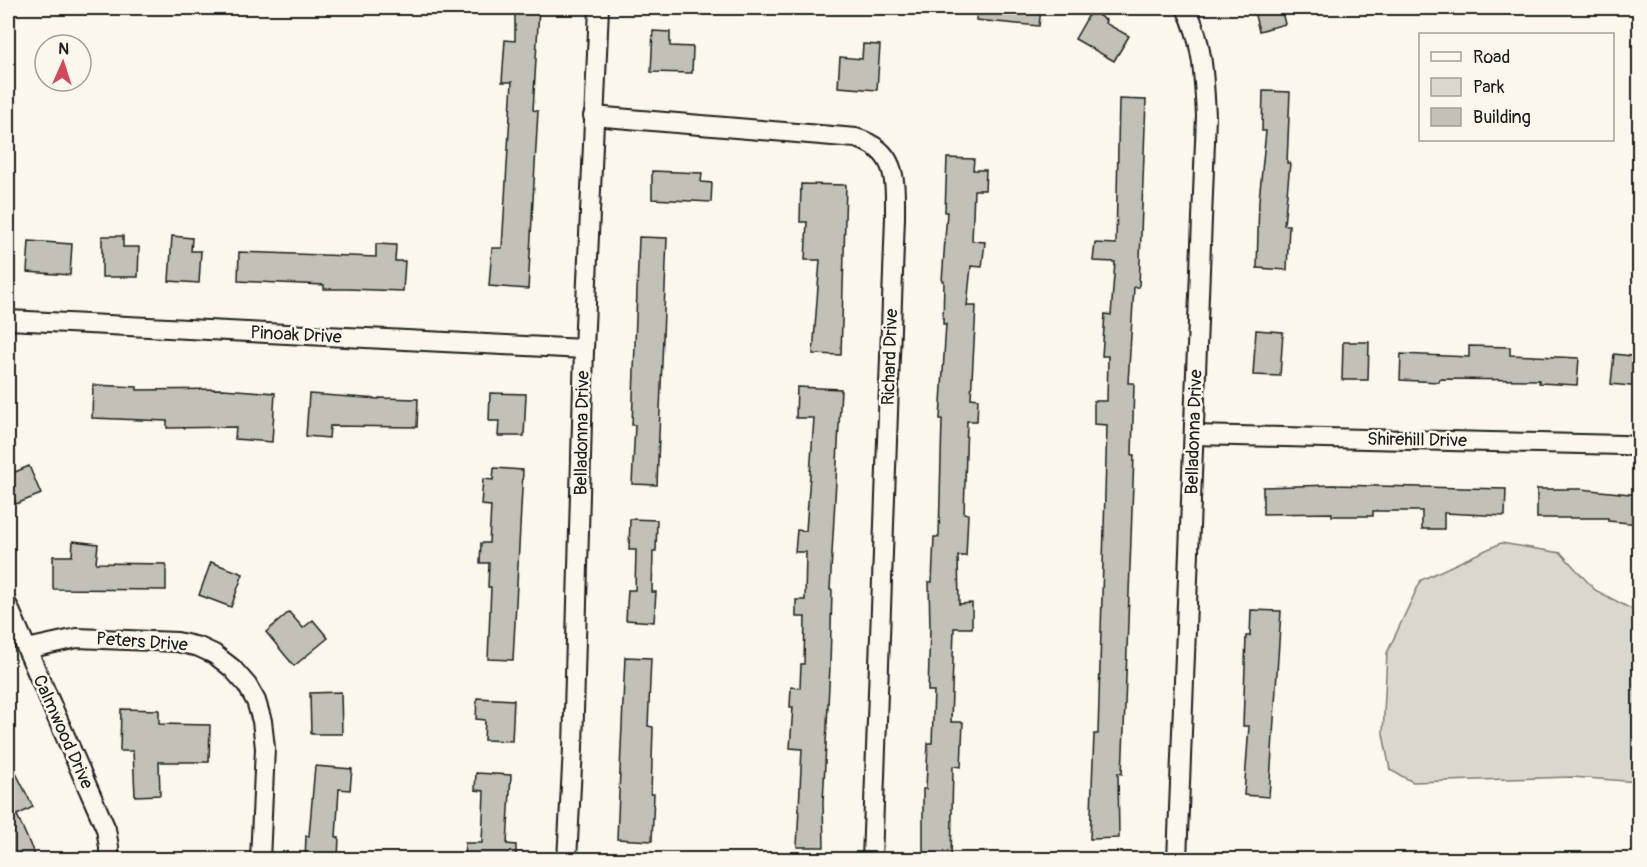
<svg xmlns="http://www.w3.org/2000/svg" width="1647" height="867" font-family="Pangolin,sans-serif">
	<rect width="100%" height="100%" fill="#fbf7ec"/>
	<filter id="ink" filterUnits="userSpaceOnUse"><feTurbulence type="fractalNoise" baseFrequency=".0167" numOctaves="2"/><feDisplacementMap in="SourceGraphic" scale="12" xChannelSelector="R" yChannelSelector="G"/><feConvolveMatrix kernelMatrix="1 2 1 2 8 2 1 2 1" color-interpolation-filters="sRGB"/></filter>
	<g filter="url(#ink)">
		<!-- green -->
		<polygon fill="#dad7ce" stroke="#7b7a75" stroke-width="1.5" points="1501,543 1561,553 1595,590 1639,613 1639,782 1572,777 1413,782 1390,770 1383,734 1387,653 1421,580"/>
		<!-- building -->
		<g fill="#c3c0b8" stroke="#1c1c1c" stroke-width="1.5">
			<polygon points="515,8 539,8 533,110 538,111 528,289 489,286 492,248 502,248 512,82 502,82 505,40 515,41"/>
			<polygon points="977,8 1041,8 1039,26 976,20"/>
			<polygon points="1253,8 1281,8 1285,24 1259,31"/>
			<polygon points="1091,11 1106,20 1105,23 1129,36 1114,61 1075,39"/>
			<polygon points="653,31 670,32 670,46 693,47 692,73 651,72"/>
			<polygon points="863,44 880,45 877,90 838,87 840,57 862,59"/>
			<polygon points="1263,91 1290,92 1287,163 1290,163 1284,225 1289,225 1287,270 1257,268 1259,200 1266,131 1262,131"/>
			<polygon points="1119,99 1146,100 1139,287 1134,287 1128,383 1134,383 1132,455 1134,455 1125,705 1122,774 1118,773 1119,838 1090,839 1094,734 1098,734 1107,425 1094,424 1094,401 1107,401 1108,356 1102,356 1105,314 1111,315 1115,262 1093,261 1095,243 1116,244"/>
			<polygon points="947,158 974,159 973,170 986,170 985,190 974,190 972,241 985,242 982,267 971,266 967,306 976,306 971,398 978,399 977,421 967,421 964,513 968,514 966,556 958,556 959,604 972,603 972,628 954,628 951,722 963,722 961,767 953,766 951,860 923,860 923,789 926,789 928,743 932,743 934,691 928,691 930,628 929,582 932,582 934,537 939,537 942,419 940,419 946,324 943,324 944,281 942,281 947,212 945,212"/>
			<polygon points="652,171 702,173 701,182 712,183 711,202 652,199"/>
			<polygon points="801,184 846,185 841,355 813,354 820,260 805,260 807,222 800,222"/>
			<polygon points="102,236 123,236 123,247 139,247 138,277 102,277"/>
			<polygon points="172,236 192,238 191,251 201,251 199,283 169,281"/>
			<polygon points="639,237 667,238 657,485 632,484 635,425 632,425"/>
			<polygon points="29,241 72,244 70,275 27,272"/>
			<polygon points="376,244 396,245 395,261 405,261 403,291 348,289 324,289 324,285 238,281 239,252 376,257"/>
			<polygon points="1256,330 1283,332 1280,376 1253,375"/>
			<polygon points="1343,342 1369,342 1368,380 1342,380"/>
			<polygon points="1469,346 1510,347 1510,355 1579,358 1577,385 1539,383 1539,380 1440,379 1439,382 1400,380 1401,354 1469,357"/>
			<polygon points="1614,354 1640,357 1640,387 1611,384"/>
			<polygon points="93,385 137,387 137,390 223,389 275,393 272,442 235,439 236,427 167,428 167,421 92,418"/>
			<polygon points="797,387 841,389 830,590 832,590 830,666 823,803 824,847 797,847 802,749 790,748 793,707 790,707 791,687 800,688 801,664 804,664 805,617 796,617 796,600 805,600 806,552 795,552 797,530 806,531 814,418 796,418"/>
			<polygon points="490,393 526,394 524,436 498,436 499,421 489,421"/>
			<polygon points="309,394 379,399 379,398 418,399 417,427 330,426 329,438 306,436"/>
			<polygon points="29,466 41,494 16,504 8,482 8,475"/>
			<polygon points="494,468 523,470 513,660 488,659 491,587 488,587 489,563 480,563 481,543 489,543 491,506 481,505 483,479 493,480"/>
			<polygon points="1333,485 1506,489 1505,516 1444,513 1444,529 1422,529 1422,511 1373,511 1373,516 1332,516 1332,513 1263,514 1263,487"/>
			<polygon points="1537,489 1580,489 1640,495 1640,524 1608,521 1608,518 1537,518"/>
			<polygon points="630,519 657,520 656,551 653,551 652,592 656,592 654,622 626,620 628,590 635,590 636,550 629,550"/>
			<polygon points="73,541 98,544 96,563 166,564 166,590 53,589 53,556 72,556"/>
			<polygon points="211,562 243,574 231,607 199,595"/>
			<polygon points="1251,610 1281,611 1269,797 1244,795 1249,726 1243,726 1246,636 1250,636"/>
			<polygon points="289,612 303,628 313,620 328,638 294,666 266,632"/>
			<polygon points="625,657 651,658 648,726 653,727 651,794 654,794 652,841 617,839"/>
			<polygon points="341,692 342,734 311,734 310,693"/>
			<polygon points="477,698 514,700 512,741 484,740 485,720 476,719"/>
			<polygon points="121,709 159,710 159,724 210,725 209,762 159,762 160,795 135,796 133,751 120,751"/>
			<polygon points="8,757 33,807 17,815 37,860 8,860"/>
			<polygon points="315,766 352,769 350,790 339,789 336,837 339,837 338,860 305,860 306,836 309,836"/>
			<polygon points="476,773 511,775 507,844 516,845 516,860 464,860 465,843 482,843 484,791 475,790"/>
		</g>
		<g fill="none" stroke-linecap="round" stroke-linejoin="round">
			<!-- minor casing -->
			<g stroke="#1c1c1c" stroke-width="22">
				<g id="minor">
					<path d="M593 116 856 138C898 151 895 180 895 217L872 860"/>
					<polyline points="8,320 584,349"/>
					<polyline points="1194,435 1623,445 1640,447"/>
					<polyline points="8,606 106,829 109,847 109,860"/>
					<polyline points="27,649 77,638 177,642 199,647 214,654 232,668 247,685 256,701 262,721 265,748 260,860"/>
					<polyline points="567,860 573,748 584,349 599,8"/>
					<path d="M1177 860 1206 116C1204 77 1203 42 1186 8"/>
				</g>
			</g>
			<!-- minor -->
			<use href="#minor" stroke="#fbf7ec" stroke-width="18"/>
		</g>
	</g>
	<g text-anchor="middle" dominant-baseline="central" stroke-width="5" stroke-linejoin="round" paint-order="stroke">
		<!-- street labels -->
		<g font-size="18" fill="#1c1c1c" stroke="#fbf7ec">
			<text transform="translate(296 335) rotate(3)">Pinoak Drive</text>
			<text transform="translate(890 357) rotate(-88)">Richard Drive</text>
			<text transform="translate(1194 432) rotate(-88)">Belladonna Drive</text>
			<text transform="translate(582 433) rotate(-89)">Belladonna Drive</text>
			<text transform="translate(1417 440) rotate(1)">Shirehill Drive</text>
			<text transform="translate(142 642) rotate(4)">Peters Drive</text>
			<text transform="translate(63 732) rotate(66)">Calmwood Drive</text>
		</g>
	</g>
	<!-- margin -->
	<rect width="1647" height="867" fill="none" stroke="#fbf7ec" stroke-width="30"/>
	<rect x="15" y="15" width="1617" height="837" fill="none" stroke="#1c1c1c" stroke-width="2" filter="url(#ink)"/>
	<!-- legend -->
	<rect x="1419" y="33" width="195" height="108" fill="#fbf7ec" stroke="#a29f99" stroke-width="1.5"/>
	<rect x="1431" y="52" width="30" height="9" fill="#fbf7ec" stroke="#a29f99" stroke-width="1.5"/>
	<text x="1473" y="63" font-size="18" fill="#1c1c1c">Road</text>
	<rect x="1431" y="78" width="30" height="18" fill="#dad7ce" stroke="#a29f99" stroke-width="1.5"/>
	<text x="1473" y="93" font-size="18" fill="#1c1c1c">Park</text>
	<rect x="1431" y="108" width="30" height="18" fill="#c3c0b8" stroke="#a29f99" stroke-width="1.5"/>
	<text x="1473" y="123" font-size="18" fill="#1c1c1c">Building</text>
	<!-- north arrow -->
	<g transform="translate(63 63) rotate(3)"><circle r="28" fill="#fbf7ec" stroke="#a29f99" stroke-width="1.5"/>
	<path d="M0-4.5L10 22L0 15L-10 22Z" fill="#d1495b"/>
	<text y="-9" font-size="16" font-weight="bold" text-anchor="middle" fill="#1c1c1c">N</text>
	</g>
</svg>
